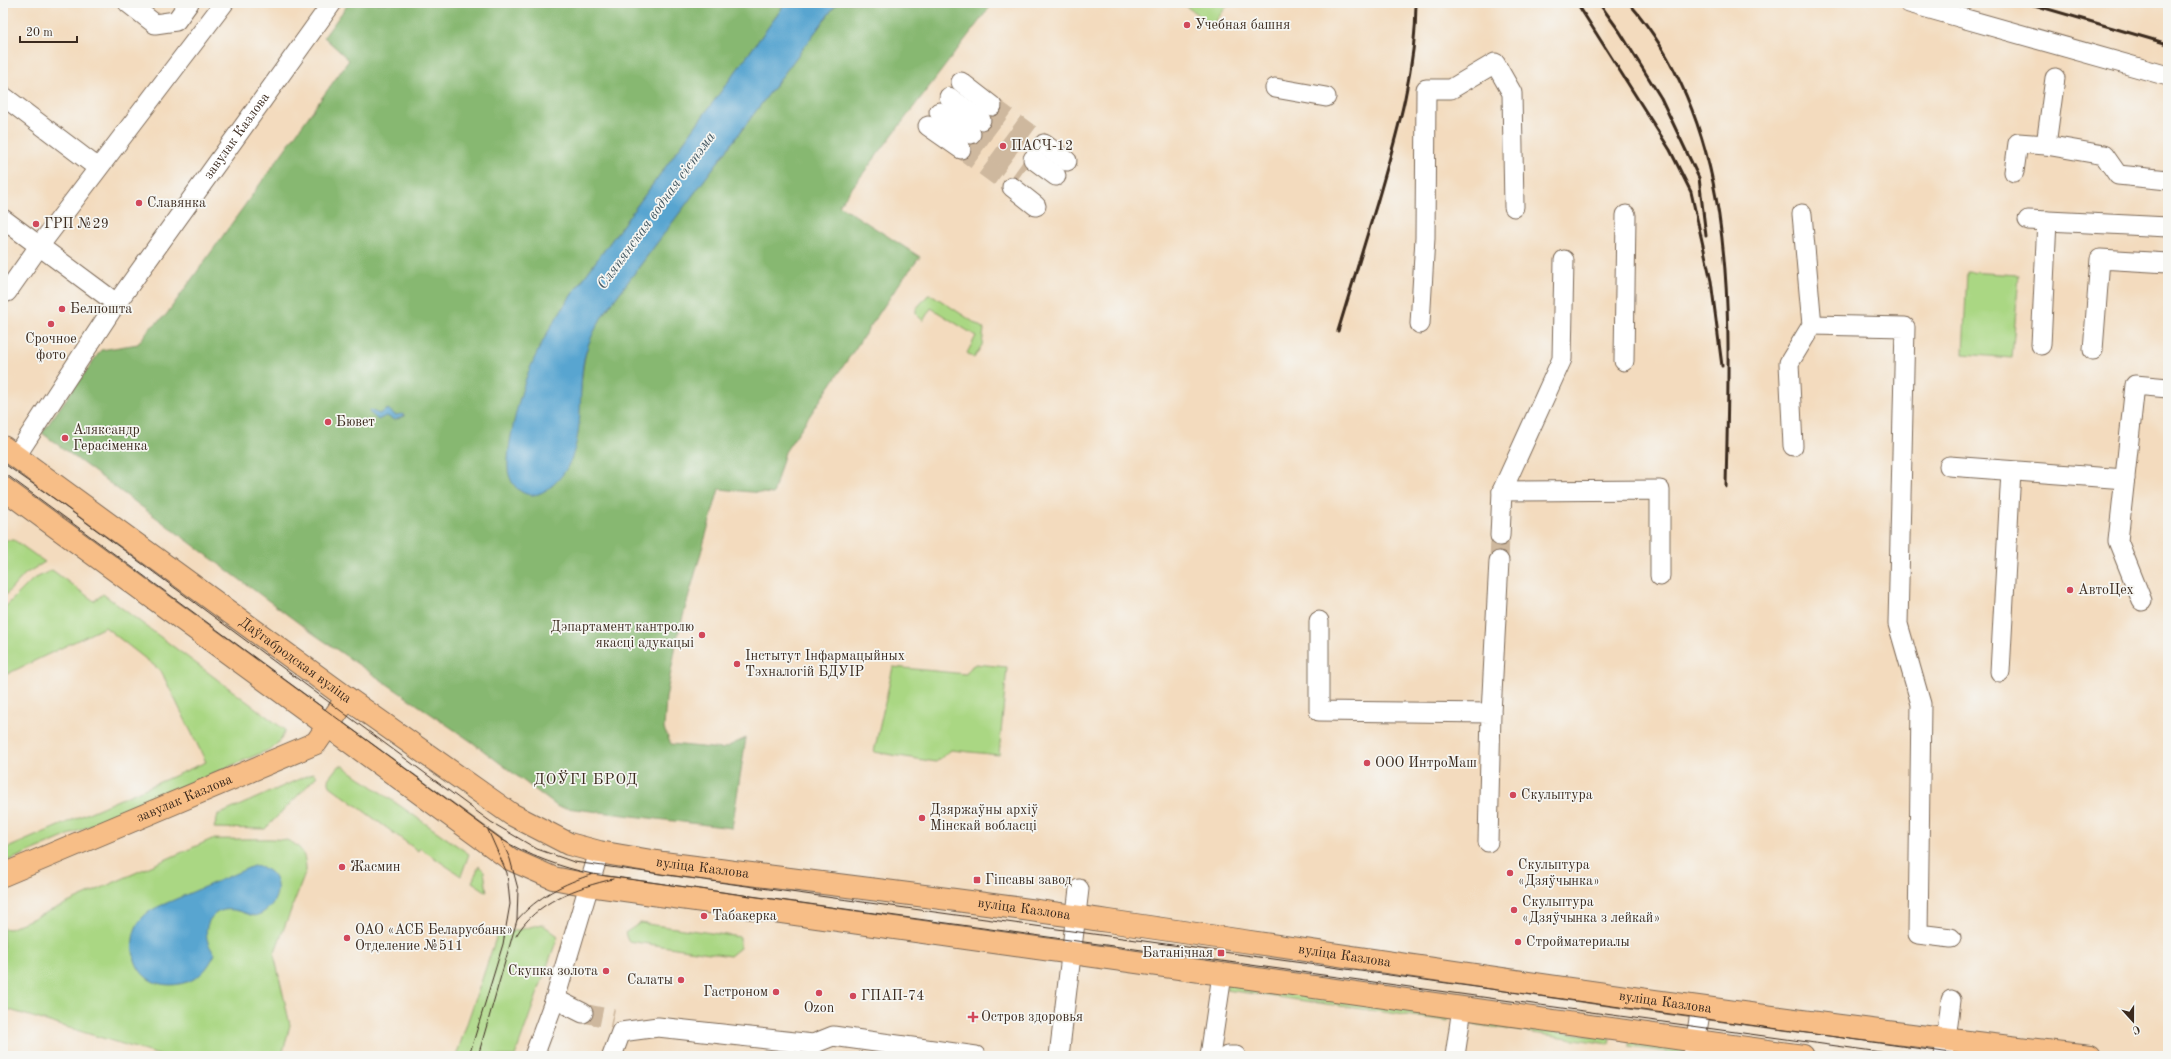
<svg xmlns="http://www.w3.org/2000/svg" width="2171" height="1059" font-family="'Old Standard TT',serif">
	<rect width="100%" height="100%" fill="#f6f6f2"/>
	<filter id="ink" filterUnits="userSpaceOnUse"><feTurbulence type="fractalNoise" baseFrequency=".025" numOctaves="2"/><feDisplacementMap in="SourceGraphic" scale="8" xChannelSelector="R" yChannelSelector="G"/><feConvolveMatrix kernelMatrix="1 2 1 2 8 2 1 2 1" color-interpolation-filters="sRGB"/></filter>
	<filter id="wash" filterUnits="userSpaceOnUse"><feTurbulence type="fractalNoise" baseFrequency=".012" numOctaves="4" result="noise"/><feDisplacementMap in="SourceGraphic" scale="16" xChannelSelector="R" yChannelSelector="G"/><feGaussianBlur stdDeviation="0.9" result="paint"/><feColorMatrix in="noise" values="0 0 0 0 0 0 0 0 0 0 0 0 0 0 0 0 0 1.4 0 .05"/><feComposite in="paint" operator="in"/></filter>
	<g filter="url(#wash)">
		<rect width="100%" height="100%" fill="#f3dbbe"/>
		<!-- green -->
		<g fill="#aad783" stroke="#728050">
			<polygon points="1181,3 1229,3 1213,25"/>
			<polygon points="1967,272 2019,275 2012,358 1963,354"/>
			<polygon points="928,295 934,296 984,329 982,345 974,358 967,353 976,336 931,308 923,321 916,314 916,309"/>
			<polygon points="6,540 14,540 45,562 25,574 3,598 3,542"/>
			<polygon points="52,570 94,601 103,594 285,730 282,738 273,748 3,863 3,850 206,762 161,671 105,627 3,676 3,609 32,580"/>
			<polygon points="976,664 1007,667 999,755 951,750 936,762 874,752 893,667 966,674 972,666"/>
			<polygon points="338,766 343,766 469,854 461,876 420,848 418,851 330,786 328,779"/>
			<polygon points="313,773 317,776 265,829 214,828 218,815"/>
			<path d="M212 839C225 840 282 837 289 841 303 847 306 858 306 871L274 954 290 1025 282 1056H162L3 1008V928L9 929Z"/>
			<polygon points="479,866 484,871 487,892 472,882"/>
			<polygon points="640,923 740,937 740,948 730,956 628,941 625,933"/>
			<polygon points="542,924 558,936 515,1056 456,1056 497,935"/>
			<polygon points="1228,983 1444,1014 1448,1017 1448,1021 1226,990"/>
			<polygon points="1475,1020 1610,1038 1609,1044 1472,1024"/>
			<polygon points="1630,1041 1681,1048 1687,1055 1630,1047"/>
		</g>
		<!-- forest -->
		<path fill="#87b871" stroke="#617148" d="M349 3H786L575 290C542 337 521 380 512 437 509 456 504 472 516 487L552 486C589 445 574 396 587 348 590 336 597 325 603 315L837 3H993L839 205 920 257 899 284 785 452 773 494 719 489 678 634 666 698 664 729 671 744 722 749 746 738 732 828 558 807 472 742 308 630 42 433 101 350 138 344 149 329 166 315 349 60 324 37Z"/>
		<!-- water -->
		<g fill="#58a5d0" stroke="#4a6877">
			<path d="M786 3H837L603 315C594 331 586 346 583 365 578 401 585 443 563 474 556 483 545 494 533 495 519 495 509 482 508 469 506 447 521 387 531 366 543 338 558 314 575 290Z"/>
			<polygon points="388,409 395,415 402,414 405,416 395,420 386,416 378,420 369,412 370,410 379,414"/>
			<path d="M253 866C287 868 283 908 255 916 248 915 242 911 234 910 207 906 198 935 215 954 212 960 208 967 203 972 190 986 161 990 146 977 130 964 128 933 142 918 147 912 155 908 162 905Z"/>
		</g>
	</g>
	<g filter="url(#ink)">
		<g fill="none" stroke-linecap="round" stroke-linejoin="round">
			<!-- minor-tunnel -->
			<g stroke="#ceb89e" stroke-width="19" stroke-dasharray="19 10" stroke-linecap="butt">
				<polyline points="992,106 1044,144"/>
				<polyline points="981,120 1033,159"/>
				<polyline points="971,134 1023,172"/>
				<polyline points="961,149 1012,187"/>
				<polyline points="1499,561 1500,536"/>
				<polyline points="583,1013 613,1019"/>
			</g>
			<!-- minor casing -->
			<g stroke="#7b6856" stroke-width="21">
				<g id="minor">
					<polyline points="128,3 155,24 176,21 189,3"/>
					<polyline points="1909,3 2168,76"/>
					<polyline points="2055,78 2046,145 2104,155 2118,175 2168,180"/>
					<polyline points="961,82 992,106"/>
					<polyline points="1275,88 1326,97"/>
					<polyline points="3,96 98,168"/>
					<polyline points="949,97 981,120"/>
					<polyline points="939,112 971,134"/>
					<polyline points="928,126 961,149"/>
					<polyline points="1044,144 1067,161"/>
					<polyline points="1033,159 1056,176"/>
					<polyline points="2014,172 2018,143 2046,145"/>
					<polyline points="1012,187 1036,206"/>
					<polyline points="3,219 116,303"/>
					<polyline points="2028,220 2168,227"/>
					<polyline points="3,290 7,292 40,245 224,3"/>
					<polyline points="1420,324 1425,238 1426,89 1451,89 1495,63 1512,93 1514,207"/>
					<polyline points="1812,325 1905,327 1898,624 1921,704 1918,934 1951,938"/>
					<polyline points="2041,345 2047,221"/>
					<polyline points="2093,350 2100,259 2168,263"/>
					<polyline points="1624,361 1626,215"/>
					<polyline points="1793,446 1789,363 1812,325 1802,214"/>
					<path id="s1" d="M16 456 111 311 332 3"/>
					<polyline points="1949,466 2125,479"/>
					<polyline points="1502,491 1562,359 1564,260"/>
					<polyline points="1500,536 1502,491 1660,490 1660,576"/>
					<polyline points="2142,601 2118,541 2135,385 2168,388"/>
					<polyline points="1319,621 1319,711 1491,713 1488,842"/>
					<polyline points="2000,672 2011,471"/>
					<polyline points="1491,713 1499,561"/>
					<polyline points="555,999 583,1013"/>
					<polyline points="534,1056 555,999 599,852"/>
					<polyline points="612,1056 621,1032 658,1027 813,1044 833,1036 976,1056"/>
					<polyline points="1059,1056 1079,889"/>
					<polyline points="1210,1056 1222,975"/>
					<polyline points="1227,1056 1236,1056"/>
					<polyline points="1455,1056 1462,1008"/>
					<polyline points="1693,1056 1701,1007"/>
					<polyline points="1944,1056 1951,1000"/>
				</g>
			</g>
			<!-- major casing -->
			<g stroke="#7b6856" stroke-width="24">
				<g id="major">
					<path id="s2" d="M3 447 347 698 511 814 569 844 599 852 663 863C811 882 960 899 1108 921 1435 969 1762 1020 2090 1056"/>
					<polyline points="3,488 510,859 553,878 589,885 1803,1056"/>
					<path id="s3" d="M3 875 316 743 347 698"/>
				</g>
			</g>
			<!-- minor -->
			<use href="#minor" stroke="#fff" stroke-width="19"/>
			<!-- major -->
			<use href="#major" stroke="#f7be87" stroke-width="22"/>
			<!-- tram -->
			<g stroke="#3b2a1e" stroke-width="1">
				<polyline points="3,463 56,500 491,822 537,849 574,862 1973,1056"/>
				<path d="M3 472 501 839C529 856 560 867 592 874L1909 1056"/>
				<path d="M517 920C538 896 563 884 593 874"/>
				<path d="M516 936C536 901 576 888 613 879"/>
				<polyline points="469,1056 503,944 510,904 507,873 488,830"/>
				<polyline points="478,1056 517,920 518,889 510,859 501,839"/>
			</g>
			<!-- rail -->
			<g stroke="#3b2a1e" stroke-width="3">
				<polyline points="1577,3 1670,150 1691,192 1711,281 1722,366"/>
				<polyline points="1599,3 1620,32 1661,98 1699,178 1706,236"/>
				<path d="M1629 3C1743 134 1729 325 1726 487"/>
				<polyline points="2027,3 2168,44"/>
				<path d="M1338 331C1351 288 1364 246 1377 203 1396 137 1416 72 1416 3"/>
			</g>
		</g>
	</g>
	<!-- markers -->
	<g fill="#d1495b" stroke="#f6f6f2" stroke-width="1.5">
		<circle cx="1187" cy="25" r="4"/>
		<circle cx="1003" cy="146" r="4"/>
		<circle cx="139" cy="203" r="4"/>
		<circle cx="36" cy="224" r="4"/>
		<circle cx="62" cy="309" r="4"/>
		<circle cx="51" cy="324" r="4"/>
		<circle cx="328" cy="422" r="4"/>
		<circle cx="65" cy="438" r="4"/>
		<circle cx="2070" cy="590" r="4"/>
		<circle cx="702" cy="635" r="4"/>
		<circle cx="737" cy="664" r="4"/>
		<circle cx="1367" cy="763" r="4"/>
		<circle cx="1513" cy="795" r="4"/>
		<circle cx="922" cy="818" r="4"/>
		<circle cx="342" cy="867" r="4"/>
		<circle cx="1510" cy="873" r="4"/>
		<rect x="973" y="876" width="8" height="8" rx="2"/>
		<circle cx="1514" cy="910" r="4"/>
		<circle cx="704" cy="916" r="4"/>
		<circle cx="347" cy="938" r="4"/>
		<circle cx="1518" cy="942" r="4"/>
		<rect x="1217" y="949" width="8" height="8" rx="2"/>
		<circle cx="606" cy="971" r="4"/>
		<circle cx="681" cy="980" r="4"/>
		<circle cx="776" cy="992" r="4"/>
		<circle cx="819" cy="993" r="4"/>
		<circle cx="853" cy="996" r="4"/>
		<path d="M971 1011h4v4h4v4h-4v4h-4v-4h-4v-4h4z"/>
	</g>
	<g text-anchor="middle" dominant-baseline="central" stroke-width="3.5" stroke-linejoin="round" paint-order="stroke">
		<!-- poi labels -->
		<g font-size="14" fill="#3b2a1e" stroke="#f6f6f2" text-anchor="start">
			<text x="1195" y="25">Учебная башня</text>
			<text x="1011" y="146">ПАСЧ-12</text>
			<text x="147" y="203">Славянка</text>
			<text x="44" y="224">ГРП №29</text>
			<text x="70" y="309">Белпошта</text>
			<text x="51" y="339" text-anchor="middle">Срочное<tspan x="51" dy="16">фото</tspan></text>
			<text x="336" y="422">Бювет</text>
			<text x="73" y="430">Аляксандр<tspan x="73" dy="16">Герасіменка</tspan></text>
			<text x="2078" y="590">АвтоЦех</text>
			<text x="694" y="627" text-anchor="end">Дэпартамент кантролю<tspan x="694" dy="16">якасці адукацыі</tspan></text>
			<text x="745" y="656">Інстытут Інфармацыйных<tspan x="745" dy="16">Тэхналогій БДУІР</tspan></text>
			<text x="1375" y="763">ООО ИнтроМаш</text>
			<text x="1521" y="795">Скульптура</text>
			<text x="930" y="810">Дзяржаўны архіў<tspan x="930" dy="16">Мінскай вобласці</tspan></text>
			<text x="1518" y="865">Скульптура<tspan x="1518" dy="16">«Дзяўчынка»</tspan></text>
			<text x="350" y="867">Жасмин</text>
			<text x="985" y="880">Гіпсавы завод</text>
			<text x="1522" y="902">Скульптура<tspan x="1522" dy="16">«Дзяўчынка з лейкай»</tspan></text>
			<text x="712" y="916">Табакерка</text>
			<text x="355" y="930">ОАО «АСБ Беларусбанк»<tspan x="355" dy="16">Отделение №511</tspan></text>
			<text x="1526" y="942">Стройматериалы</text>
			<text x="1213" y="953" text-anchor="end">Батанічная</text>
			<text x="598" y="971" text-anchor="end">Скупка золота</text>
			<text x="673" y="980" text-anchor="end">Салаты</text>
			<text x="768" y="992" text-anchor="end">Гастроном</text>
			<text x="861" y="996">ГПАП-74</text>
			<text x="819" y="1008" text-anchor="middle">Ozon</text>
			<text x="981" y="1017">Остров здоровья</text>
		</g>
		<!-- street labels -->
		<g font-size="14" fill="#3b2a1e" stroke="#f6f6f2">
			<text stroke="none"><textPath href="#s1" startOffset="389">завулак Казлова</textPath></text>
			<text stroke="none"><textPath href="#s2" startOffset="362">Даўгабродская вуліца</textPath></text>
			<text stroke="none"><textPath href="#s3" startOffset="197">завулак Казлова</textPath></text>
			<text stroke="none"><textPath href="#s2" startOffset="828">вуліца Казлова</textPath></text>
			<text stroke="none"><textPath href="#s2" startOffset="1152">вуліца Казлова</textPath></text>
			<text stroke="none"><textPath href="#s2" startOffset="1476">вуліца Казлова</textPath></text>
			<text stroke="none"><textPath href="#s2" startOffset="1800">вуліца Казлова</textPath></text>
		</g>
		<!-- water labels -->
		<g font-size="15" font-style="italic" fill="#475b65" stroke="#f6f6f2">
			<text transform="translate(657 211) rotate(-54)">Сляпянская водная сістэма</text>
		</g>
		<!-- neighbourhood labels -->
		<g font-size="15" letter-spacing="1" fill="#3b2a1e" stroke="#f6f6f2">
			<text x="586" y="780">ДОЎГІ БРОД</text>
		</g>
	</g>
	<!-- margin -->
	<rect width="2171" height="1059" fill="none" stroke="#f6f6f2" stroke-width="16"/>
	<!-- north arrow -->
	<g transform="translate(2133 1021) rotate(159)" stroke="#f6f6f2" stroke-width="3" paint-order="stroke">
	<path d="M0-3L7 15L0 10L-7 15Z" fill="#3b2a1e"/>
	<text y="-6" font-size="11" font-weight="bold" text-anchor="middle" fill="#3b2a1e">С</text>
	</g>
	<!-- scale -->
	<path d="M20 36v6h57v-6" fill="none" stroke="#3b2a1e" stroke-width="2"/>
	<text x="26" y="36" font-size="12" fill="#3b2a1e" stroke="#f6f6f2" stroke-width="3" paint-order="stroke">20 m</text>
</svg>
